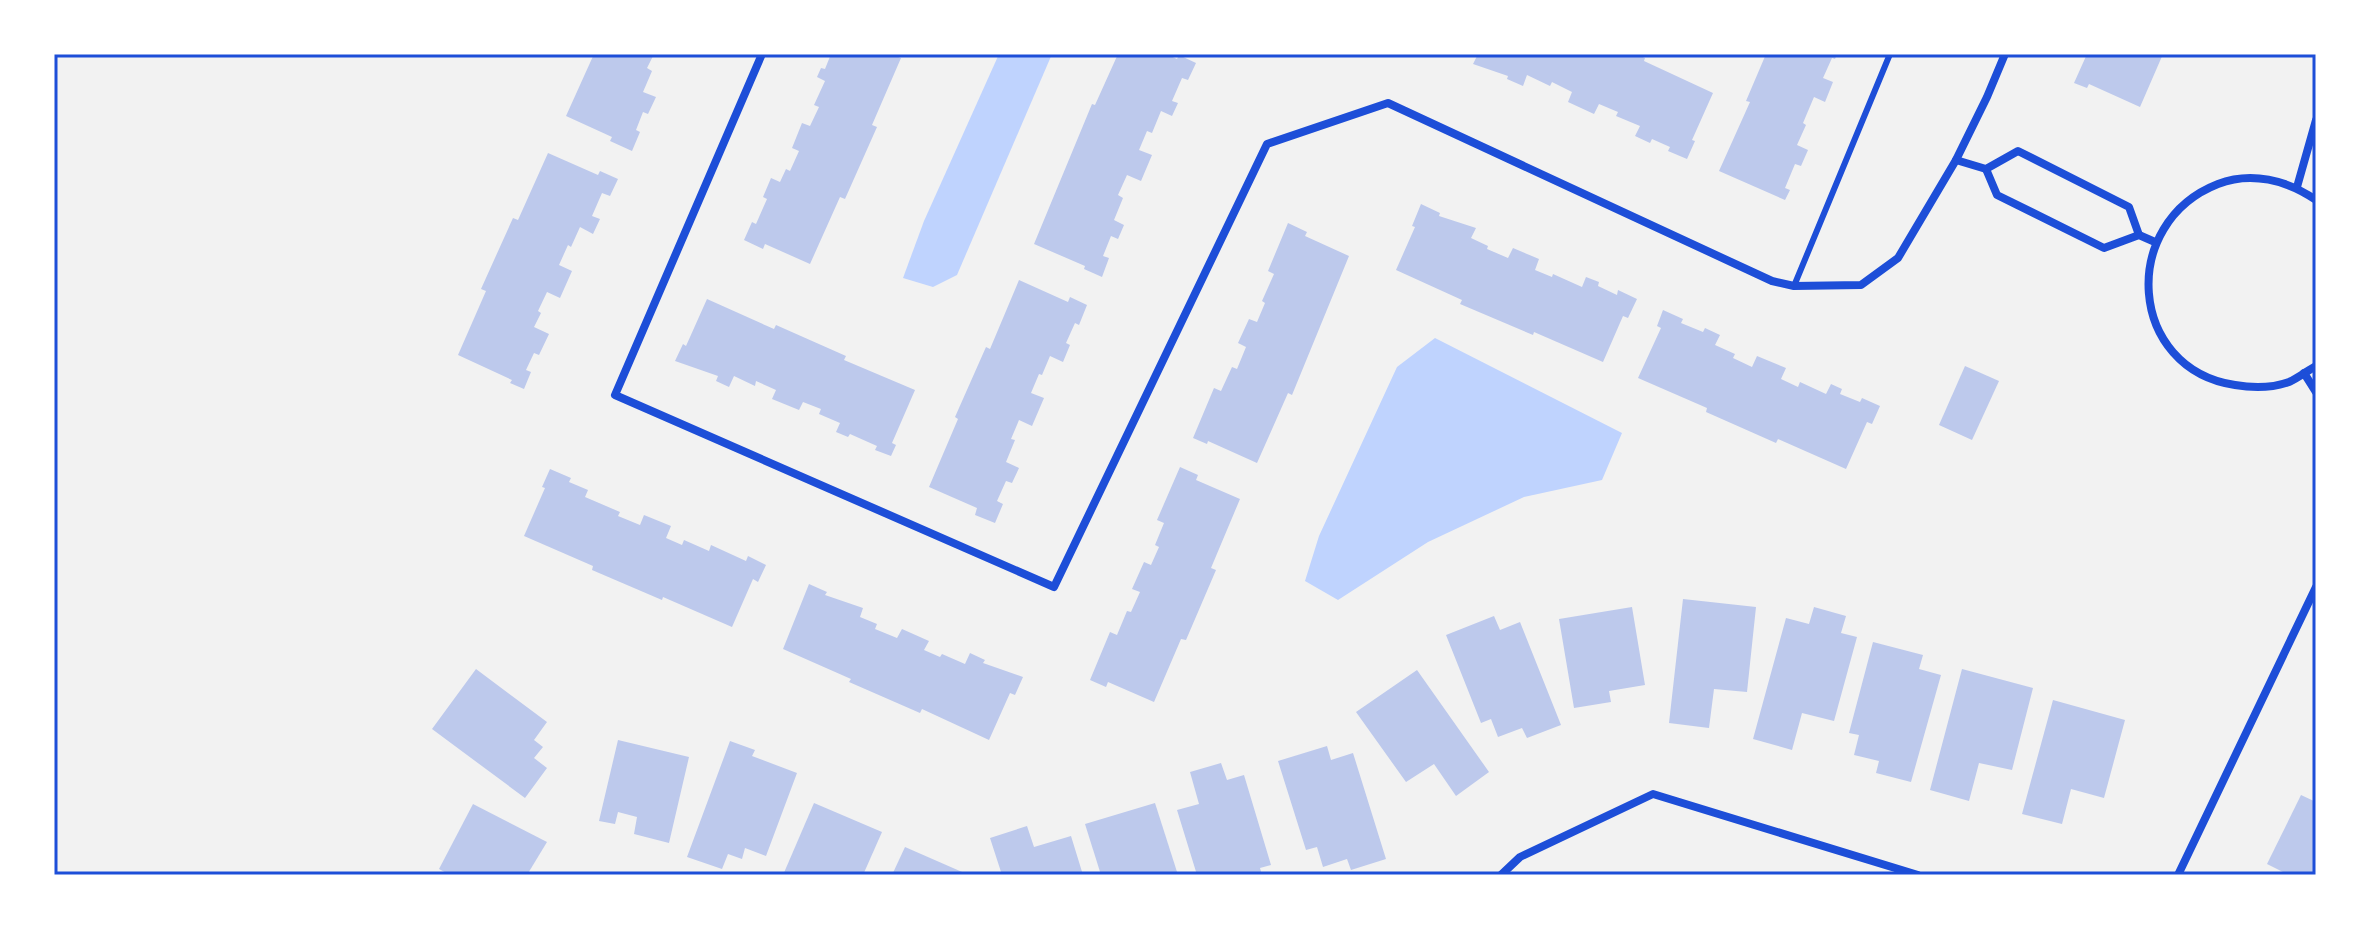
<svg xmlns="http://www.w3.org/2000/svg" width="2370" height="929" font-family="'DM Sans',sans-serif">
	<rect width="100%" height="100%" fill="#f2f2f2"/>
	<!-- water -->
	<g fill="#bfd3fe">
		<polygon points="999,54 1052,54 957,275 933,287 903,278 924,221"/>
		<polygon points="1435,338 1622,433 1602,480 1524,497 1428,542 1338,600 1305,581 1319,536 1397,367"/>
	</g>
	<!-- building -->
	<g fill="#bdc9ec">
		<polygon points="594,54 654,54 647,68 652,71 643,92 656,97 648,114 643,112 636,130 640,132 632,151 610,141 612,137 566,116"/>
		<polygon points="831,54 891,54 901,58 872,125 877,127 845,199 840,197 810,264 765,244 763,249 744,240 752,222 756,224 767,199 763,197 771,178 780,182 786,169 790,171 799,151 792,148 802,123 810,126 819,107 814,105 825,81 817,77 821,68 825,69"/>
		<polygon points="1118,54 1166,54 1177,59 1179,55 1196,63 1188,80 1182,78 1172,101 1178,103 1172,116 1161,111 1152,133 1147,131 1139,150 1152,155 1141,181 1127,175 1118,195 1123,198 1114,220 1124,225 1118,239 1111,236 1103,256 1109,258 1102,277 1084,269 1085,266 1034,244 1092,104 1095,105"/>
		<polygon points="1478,54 1636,54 1645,58 1644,61 1713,93 1692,140 1695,141 1687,159 1668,151 1670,147 1652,139 1650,143 1635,136 1640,126 1616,116 1618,112 1599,104 1594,114 1568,102 1572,92 1552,82 1550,86 1527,75 1523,86 1507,79 1508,76 1473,64"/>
		<polygon points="1766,54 1837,54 1835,59 1832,58 1823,78 1833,82 1825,102 1814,97 1803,123 1806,125 1797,145 1808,150 1801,166 1795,164 1785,188 1790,190 1785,200 1719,171 1750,102 1746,101"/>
		<polygon points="2087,54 2163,54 2140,107 2089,84 2087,88 2074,83"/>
		<polygon points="548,153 598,175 600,171 618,179 610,196 602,193 592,216 600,219 593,234 580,227 571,247 568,245 559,265 572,271 560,298 547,292 538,311 541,313 534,327 549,334 539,355 534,353 526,370 531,372 524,389 510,383 512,380 458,355 486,291 481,289 513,218 518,220"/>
		<polygon points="1421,204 1440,213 1439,216 1476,228 1471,238 1488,246 1487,249 1508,258 1513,248 1539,259 1535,270 1552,277 1553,274 1582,287 1586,277 1599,282 1598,286 1617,295 1618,290 1637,299 1628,318 1623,316 1603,362 1534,332 1533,335 1460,304 1462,300 1396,270 1415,227 1412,226"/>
		<polygon points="1288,223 1307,232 1305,236 1349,256 1292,395 1288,393 1257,463 1208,441 1207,444 1193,438 1214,388 1221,391 1232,367 1237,369 1246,347 1238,343 1249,319 1257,322 1265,303 1262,301 1274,274 1268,271"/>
		<polygon points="1019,280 1068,302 1070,297 1087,305 1079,325 1075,323 1066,343 1070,345 1063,362 1050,356 1042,375 1039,374 1031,393 1044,398 1032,426 1019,420 1011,439 1015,440 1006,462 1019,468 1012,483 1006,481 997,501 1003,504 995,523 975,515 977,508 929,487 958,419 955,417 986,347 990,349"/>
		<polygon points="707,299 774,329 776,325 846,356 844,360 915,390 892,443 896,445 891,456 875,450 877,446 850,434 848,437 836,432 840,423 819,414 821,409 803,402 799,410 772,399 776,390 756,381 755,386 734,376 729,387 716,381 718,376 675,361 683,344 686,346"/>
		<polygon points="1663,310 1683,319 1681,323 1703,332 1705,328 1720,335 1715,345 1735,354 1733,358 1752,367 1757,356 1786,368 1781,379 1798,387 1800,382 1826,394 1831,384 1842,389 1840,394 1860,402 1862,398 1880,406 1872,424 1867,422 1846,469 1778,439 1776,443 1706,412 1707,408 1638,378 1661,328 1657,326"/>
		<polygon points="1965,366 1999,381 1972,440 1939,425"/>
		<polygon points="1180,467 1198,475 1196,480 1240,499 1211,568 1216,570 1186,640 1181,639 1154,702 1108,682 1106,687 1090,680 1110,632 1117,635 1127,611 1131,612 1140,592 1132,589 1144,562 1151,565 1159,547 1155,545 1164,523 1157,520"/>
		<polygon points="550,469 571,478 569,482 588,490 585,497 620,512 618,516 640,525 644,515 671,526 666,538 682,545 684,540 709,551 711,545 746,561 748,556 766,565 758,582 753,579 732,627 663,597 662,600 592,570 593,566 524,536 545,488 542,487"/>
		<polygon points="809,584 827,592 825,595 863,608 860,617 877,624 875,629 897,638 902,629 929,641 924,650 940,657 942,654 965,664 970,653 985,660 983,663 1023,677 1015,695 1010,693 989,740 922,709 920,713 849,682 851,679 783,649"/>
		<polygon points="1683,599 1756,607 1747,692 1714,689 1709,728 1669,723"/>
		<polygon points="1632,607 1645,685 1609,691 1611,702 1574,708 1559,619"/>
		<polygon points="1814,607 1846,616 1841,633 1857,637 1834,721 1802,713 1792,750 1753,739 1786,618 1809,624"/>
		<polygon points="1494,616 1500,630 1520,622 1561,725 1527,738 1522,728 1498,737 1491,719 1481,723 1446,635"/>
		<polygon points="1873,642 1923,655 1919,669 1941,675 1911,782 1876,773 1879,761 1854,755 1859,735 1849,733"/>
		<polygon points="476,669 547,722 534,740 543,747 534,758 547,768 525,798 432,729"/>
		<polygon points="1962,669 2033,688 2012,770 1979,763 1969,801 1930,790"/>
		<polygon points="1417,670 1489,772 1456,796 1434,764 1406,782 1356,712"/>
		<polygon points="2053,700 2125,720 2104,798 2071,789 2062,824 2022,814"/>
		<polygon points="618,740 689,757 669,843 634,834 637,817 618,812 615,824 599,821"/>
		<polygon points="730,741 755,750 752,756 797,773 766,856 745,848 742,859 728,854 722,869 687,857"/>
		<polygon points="1327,746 1331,760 1353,753 1386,859 1351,870 1347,859 1323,867 1317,847 1306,850 1278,761"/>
		<polygon points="1221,763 1227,780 1244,775 1271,865 1260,868 1262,875 1197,875 1177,810 1199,804 1190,772"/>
		<polygon points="2301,795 2316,802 2316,875 2289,875 2267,864"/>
		<polygon points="814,803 882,832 863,875 783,875"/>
		<polygon points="1155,803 1178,875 1101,875 1085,824"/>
		<polygon points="473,804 547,842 527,875 450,875 439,869"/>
		<polygon points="1027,826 1034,847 1071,836 1083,875 1002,875 990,838"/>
		<polygon points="905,847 969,875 892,875"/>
	</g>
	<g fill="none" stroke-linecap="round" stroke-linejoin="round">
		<!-- service -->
		<polyline stroke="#1d4ed8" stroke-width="6" points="1794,286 1890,54"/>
		<!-- minor -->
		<g stroke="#1d4ed8" stroke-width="8">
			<polyline points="762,54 615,395 1054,587 1267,144 1388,103 1772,281 1794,286 1861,285 1898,258 1956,160 1987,97 2005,54"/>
			<polyline points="1956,160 1986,169 2018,151 2129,207 2139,235"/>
			<polyline points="1986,169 1997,195 2104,248 2139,235 2155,242"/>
			<polyline points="2297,187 2316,120"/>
			<path d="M2316 200C2287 180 2251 171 2218 184 2118 223 2128 369 2235 385 2252 388 2272 388 2289 382 2298 378 2307 371 2316 366"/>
			<polyline points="2304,373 2316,392"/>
			<polyline points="1501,875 1520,857 1653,794 1918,875"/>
			<polyline points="2178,875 2316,587"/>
		</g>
	</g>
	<!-- border -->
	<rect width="2370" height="929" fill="none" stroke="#ffffff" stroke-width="112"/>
	<rect x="56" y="56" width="2258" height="817" fill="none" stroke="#1d4ed8" stroke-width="3"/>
</svg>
